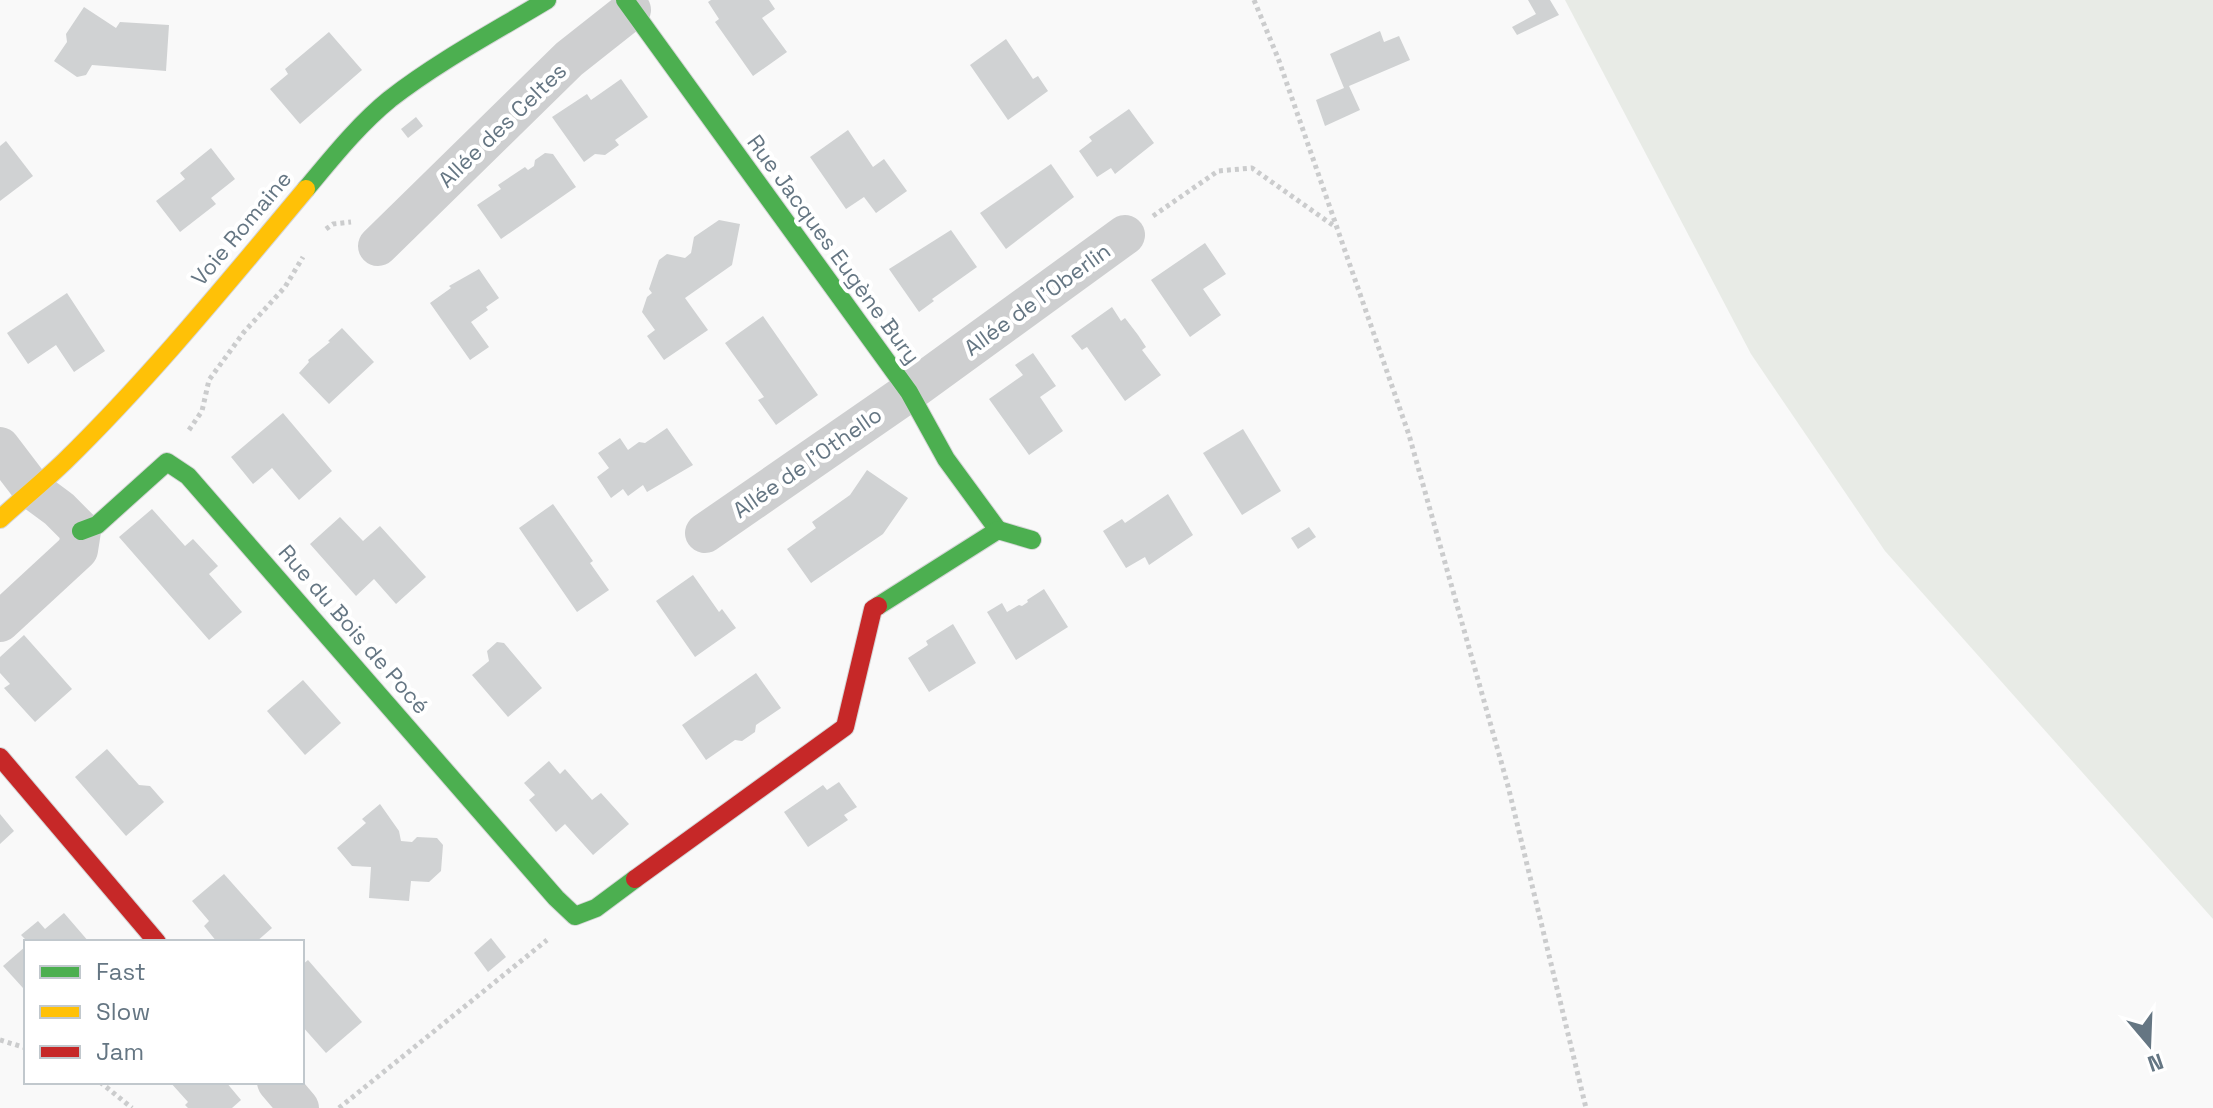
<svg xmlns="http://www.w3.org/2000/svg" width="2213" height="1108" font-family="'Space Grotesk',sans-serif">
	<rect width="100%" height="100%" fill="#f9f9f9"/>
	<!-- green -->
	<polygon fill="#e8ebe6" points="1565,0 2213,0 2213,919 1885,551 1751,354"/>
	<!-- building -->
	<g fill="#d0d2d3">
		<polygon points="711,0 769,0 775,9 762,18 787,52 753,76 715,22 719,19 708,2"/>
		<polygon points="1528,0 1550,0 1559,15 1517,35 1512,27 1536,14"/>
		<polygon points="84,7 116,28 120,22 169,25 166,71 92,65 86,75 77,77 54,61 67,42 66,34"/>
		<polygon points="1380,31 1384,42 1399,36 1410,60 1349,86 1360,110 1325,126 1316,100 1344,88 1330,54"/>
		<polygon points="329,32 362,70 300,124 270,89 288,74 285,69"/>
		<polygon points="1006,39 1033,79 1038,76 1048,91 1008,120 970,65"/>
		<polygon points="621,79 648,117 615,140 619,145 605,155 595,154 584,162 552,117 587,94 591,100"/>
		<polygon points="1129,109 1154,143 1115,174 1111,168 1097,177 1079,151 1092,141 1089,137"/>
		<polygon points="416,117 423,126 408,138 401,129"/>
		<polygon points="848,130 873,167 884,159 907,191 876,213 864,197 846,209 810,157"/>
		<polygon points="6,141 33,176 0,201 0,146"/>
		<polygon points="211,148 235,179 211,198 216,204 180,232 156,201 185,179 180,173"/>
		<polygon points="545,153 553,154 576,187 501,239 477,205 501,189 498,185 525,167 528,170 534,166 535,160"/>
		<polygon points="1051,164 1074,197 1006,249 980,213"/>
		<polygon points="719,220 740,224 732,265 685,298 708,330 664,360 647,336 655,330 642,312 647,297 652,293 649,289 659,260 667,254 685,258 691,253 694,237"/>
		<polygon points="951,230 977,267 932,299 934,301 919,312 889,269"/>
		<polygon points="1205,243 1226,274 1203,289 1221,315 1190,337 1151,280"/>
		<polygon points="479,269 499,298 486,307 488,310 471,322 489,347 470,360 430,303 451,288 449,286"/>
		<polygon points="67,293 105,351 74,372 56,345 28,364 7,333"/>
		<polygon points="1112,307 1121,321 1125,318 1138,335 1146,347 1142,350 1161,375 1125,401 1087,347 1082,350 1071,336"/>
		<polygon points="763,316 818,395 776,425 758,400 764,397 725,343"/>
		<polygon points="342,328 374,362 329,404 299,373 309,362 308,360 330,342 328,341"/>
		<polygon points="1033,353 1056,386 1040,397 1063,431 1029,455 989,399 1023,375 1015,365"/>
		<polygon points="283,413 332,471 299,500 272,468 253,484 231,457"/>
		<polygon points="667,428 693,465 647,492 643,485 628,496 623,489 611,498 597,477 609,468 598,453 620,438 628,450 639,442 645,443"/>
		<polygon points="1243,429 1281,491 1242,515 1203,453"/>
		<polygon points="867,470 908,498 883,534 811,583 787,549 816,528 812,522 850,495"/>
		<polygon points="1168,494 1193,535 1149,565 1145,557 1126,568 1103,531 1122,519 1125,523"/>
		<polygon points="553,504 593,561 590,563 609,590 577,612 519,528"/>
		<polygon points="152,509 185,546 193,539 218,566 209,574 242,612 209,640 119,537"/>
		<polygon points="340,517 363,541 380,526 426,577 396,604 374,579 356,596 310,544"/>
		<polygon points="1309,527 1316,537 1298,549 1291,538"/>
		<polygon points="693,575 719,612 722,609 736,628 695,657 656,601"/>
		<polygon points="1044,589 1068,627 1016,660 987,612 1002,603 1007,612 1019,605 1022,606 1028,602 1027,600"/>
		<polygon points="953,624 976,663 929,692 908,658 928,645 926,641"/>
		<polygon points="24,635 72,689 35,722 4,688 10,684 0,673 0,657"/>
		<polygon points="497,642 504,643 542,688 508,717 472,675 489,661 487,651"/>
		<polygon points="756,673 781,708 756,725 755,732 742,741 735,740 706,760 682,725"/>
		<polygon points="303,680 341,723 305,755 267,711"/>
		<polygon points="107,749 139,785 150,786 164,802 126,836 75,777"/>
		<polygon points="549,761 560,774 565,769 592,800 601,793 629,824 593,855 565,824 556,832 529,800 535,795 524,783"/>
		<polygon points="839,782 857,807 844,815 848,820 808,847 784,812 823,785 827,790"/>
		<polygon points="380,804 399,831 401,841 412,842 417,837 437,838 443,845 441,871 429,882 411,881 409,901 369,898 371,867 352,866 337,848 366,823 362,819"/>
		<polygon points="0,814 14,831 0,844"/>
		<polygon points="224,874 272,928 256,942 217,942 204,926 209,921 192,901"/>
		<polygon points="64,913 89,942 28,942 21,935 38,921 45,929"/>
		<polygon points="491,938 506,957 488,972 474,953"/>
		<polygon points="26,946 26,985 23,988 3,966"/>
		<polygon points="308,960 362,1022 326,1053 302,1026 302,965"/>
		<polygon points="170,1082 226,1082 241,1100 232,1108 188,1108 185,1105 188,1102"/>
	</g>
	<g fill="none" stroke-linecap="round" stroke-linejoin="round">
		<!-- fast casing -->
		<g stroke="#d5d6d7" stroke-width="20">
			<g id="fast">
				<polyline points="625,0 909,392 946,459 998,530"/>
				<path d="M306 189C332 158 358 125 390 99 439 61 494 32 547 0"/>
				<polyline points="81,531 97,525 167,462 188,476 556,898 575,916 596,908 635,879"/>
				<polyline points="878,606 998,530 1032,540"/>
			</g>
		</g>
		<!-- slow casing -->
		<g stroke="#d5d6d7" stroke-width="20">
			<path id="slow" d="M0 519C21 500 43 482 64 462 151 377 228 282 306 189"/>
		</g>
		<!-- jam casing -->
		<g stroke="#d5d6d7" stroke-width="20">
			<g id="jam">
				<polyline points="0,757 157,942"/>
				<polyline points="635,879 845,727 873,609 878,606"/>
			</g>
		</g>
		<!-- path -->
		<g stroke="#cbcccd" stroke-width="5" stroke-dasharray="4 4" stroke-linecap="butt">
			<polyline points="1254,0 1278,58 1409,435 1508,786 1586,1108"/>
			<polyline points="1153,216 1218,171 1252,168 1334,226"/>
			<polyline points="326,229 333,224 351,222"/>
			<polyline points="189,430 202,411 209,380 244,332 285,287 303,257"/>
			<polyline points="0,1040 26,1048"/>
			<polyline points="100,1082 132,1108"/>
			<polyline points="339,1108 547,940"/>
		</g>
		<!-- street -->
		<g stroke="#cecfd0" stroke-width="40">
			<polyline points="378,246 569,59 631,10"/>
			<polyline points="0,447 32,489 59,509 81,531 78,550 0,622"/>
			<polyline points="705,533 909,392 1125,235"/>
			<polyline points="277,1082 299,1108"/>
		</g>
		<!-- fast -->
		<use href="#fast" stroke="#4caf50" stroke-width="18"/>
		<!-- slow -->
		<use href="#slow" stroke="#ffc107" stroke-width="18"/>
		<!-- jam -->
		<use href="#jam" stroke="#c62828" stroke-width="18"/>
	</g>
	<g text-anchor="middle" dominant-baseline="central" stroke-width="8" stroke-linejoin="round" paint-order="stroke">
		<!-- street labels -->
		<g font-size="22" fill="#657683" stroke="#fff">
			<text transform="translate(502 125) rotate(-44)">Allée des Celtes</text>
			<text transform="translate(241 228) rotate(-50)">Voie Romaine</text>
			<text transform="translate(834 249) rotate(54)">Rue Jacques Eugène Bury</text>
			<text transform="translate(1037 299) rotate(-36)">Allée de l'Oberlin</text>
			<text transform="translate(807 462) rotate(-35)">Allée de l'Othello</text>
			<text transform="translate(354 629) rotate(49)">Rue du Bois de Pocé</text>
		</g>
	</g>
	<!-- legend -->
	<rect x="24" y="940" width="280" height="144" fill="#ffffff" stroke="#c1c8cd" stroke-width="2"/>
	<rect x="40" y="966" width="40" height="12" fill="#4caf50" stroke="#c1c8cd" stroke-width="2"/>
	<text x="96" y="980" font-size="24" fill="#657683">Fast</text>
	<rect x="40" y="1006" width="40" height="12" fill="#ffc107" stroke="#c1c8cd" stroke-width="2"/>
	<text x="96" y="1020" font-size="24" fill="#657683">Slow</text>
	<rect x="40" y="1046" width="40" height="12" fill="#c62828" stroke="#c1c8cd" stroke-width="2"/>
	<text x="96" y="1060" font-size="24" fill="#657683">Jam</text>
	<!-- north arrow -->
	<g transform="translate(2149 1044) rotate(161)" stroke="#ffffff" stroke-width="6" paint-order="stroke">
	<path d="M0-6L14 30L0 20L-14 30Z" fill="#657683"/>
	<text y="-12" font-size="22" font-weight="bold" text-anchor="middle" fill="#657683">N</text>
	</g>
</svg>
